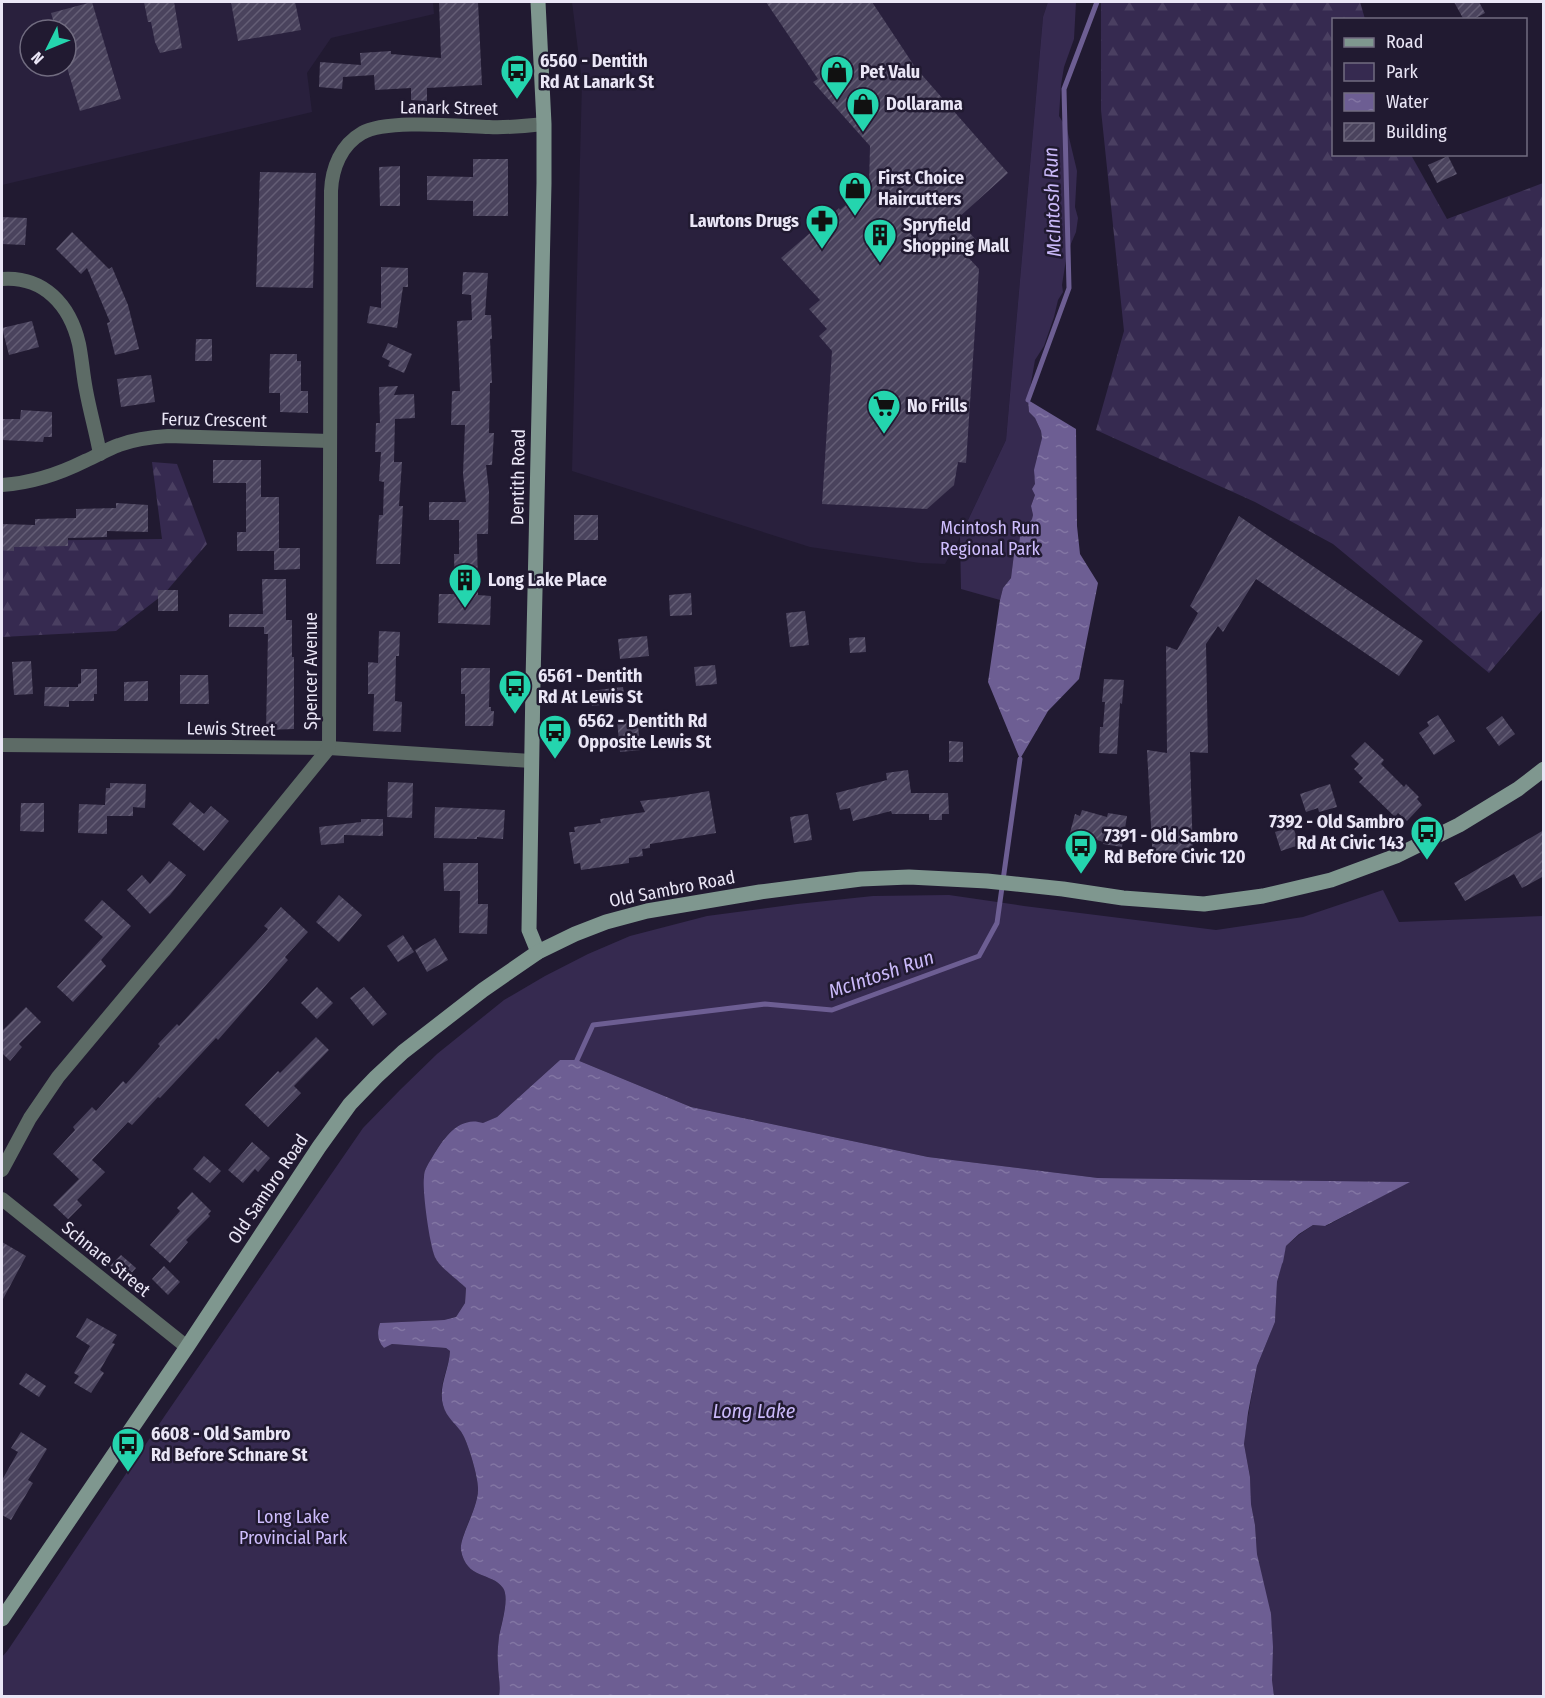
<svg xmlns="http://www.w3.org/2000/svg" width="1545" height="1698" font-family="'Fira Sans Condensed',sans-serif">
	<defs>
		<pattern id="forest-firs" width="22" height="20" patternUnits="userSpaceOnUse" patternTransform="scale(1.5)"><rect width="22" height="20" fill="#362a50"/><path d="M5 1l3.5 6h-7zM16 11l3.5 6h-7z" fill="#4a3f61"/></pattern>
		<pattern id="water-ripples" width="26" height="14" patternUnits="userSpaceOnUse" patternTransform="scale(1.5)"><rect width="26" height="14" fill="#6d5e93"/><path d="M2 4q2-2 4 0t4 0M15 11q2-2 4 0t4 0" fill="none" stroke="#8275a3"/></pattern>
		<pattern id="building-hatch" width="6" height="6" patternUnits="userSpaceOnUse" patternTransform="scale(1.5)"><rect width="6" height="6" fill="#4a435d"/><path d="M-1 1l2-2M0 6l6-6M5 7l2-2" fill="none" stroke="#645e75"/></pattern>
	</defs>
	<rect width="100%" height="100%" fill="#211a31"/>
	<!-- built -->
	<g fill="#29203d" fill-rule="evenodd">
		<path d="M2 2H433L434 14 331 38 307 73 312 112 2 185ZM30 30H66V66H30Z"/>
		<polygon points="572,2 1048,2 1043,17 1006,440 960,537 945,564 920,563 810,547 572,471 582,82"/>
	</g>
	<!-- forest -->
	<g fill="url(#forest-firs)">
		<polygon points="1101,2 1360,2 1365,19 1334,20 1334,154 1411,155 1447,219 1543,183 1543,609 1489,673 1333,544 1255,502 1096,430 1124,331 1101,110"/>
		<polygon points="152,462 177,464 207,544 164,594 116,631 2,637 2,541 162,539"/>
	</g>
	<!-- park -->
	<g fill="#362a50">
		<polygon points="1048,2 1076,2 1074,39 1064,67 1061,85 1059,116 1067,129 1077,171 1075,207 1078,218 1076,232 1067,253 1062,285 1063,292 1058,300 1054,317 1044,346 1035,360 1028,400 1029,412 1035,418 1041,431 1042,438 1034,476 1036,481 1035,495 1031,506 1033,515 1032,519 1020,536 1019,545 1014,554 1011,578 1003,588 1000,600 961,589 960,537 1006,440 1043,17"/>
		<path d="M1383 890 1399 922 1543 916V1696H1274L1272 1680V1627L1257 1554 1255 1525 1251 1504 1250 1477 1244 1444 1245 1433 1257 1366 1275 1322 1277 1282 1286 1246 1300 1234 1313 1225 1326 1226 1409 1182 1098 1178 928 1157 691 1107 577 1060H560L497 1117 482 1124C459 1115 443 1139 433 1156 429 1163 424 1169 424 1177 423 1189 431 1250 436 1259 440 1266 459 1281 466 1288L465 1303 456 1317 444 1320 380 1323C377 1332 377 1341 384 1348L392 1344 446 1348 450 1351C449 1368 439 1384 442 1401 445 1417 457 1422 463 1435 469 1446 478 1477 478 1488 479 1507 459 1536 461 1550 466 1580 492 1572 503 1588 510 1598 501 1624 499 1637 498 1646 497 1656 498 1664 498 1675 501 1686 499 1696H2V1657L8 1650 166 1414 363 1128 400 1090 437 1054 504 1000 545 976 588 954 630 936 707 916 797 904 873 896 949 895 1024 906 1216 930 1303 917Z"/>
	</g>
	<!-- water -->
	<g fill="url(#water-ripples)">
		<polygon points="1028,400 1076,429 1077,526 1080,554 1098,583 1079,679 1048,711 1020,759 988,682 1000,600 1003,588 1011,578 1014,554 1019,545 1020,536 1032,519 1033,515 1031,506 1035,495 1032,489 1035,484 1034,470 1042,438 1041,431 1035,418 1029,412"/>
		<path d="M560 1060H577L691 1107 928 1157 1098 1178 1410 1182 1325 1226 1313 1225 1299 1234 1286 1246 1283 1262 1282 1264 1277 1282 1275 1322 1257 1366 1248 1413 1244 1444 1250 1477 1251 1504 1255 1525 1257 1554 1271 1614 1273 1647 1272 1680 1274 1696H499C501 1686 498 1675 498 1664 497 1656 498 1646 499 1637 501 1625 510 1598 503 1588 492 1572 466 1580 461 1550 459 1537 479 1507 478 1488 478 1477 469 1446 463 1435 458 1425 446 1418 443 1405 438 1387 449 1370 450 1351L446 1348 392 1344 384 1348C377 1341 377 1332 380 1323L444 1320 456 1317 465 1303 466 1288C459 1281 440 1267 436 1259 430 1249 422 1190 424 1177 424 1169 429 1163 433 1156 443 1139 459 1115 483 1123L497 1117Z"/>
	</g>
	<g fill="none" stroke-linecap="round" stroke-linejoin="round">
		<!-- stream -->
		<g stroke="#6d5e93" stroke-width="5">
			<polyline points="1028,400 1069,288 1064,89 1097,2"/>
			<polyline points="577,1060 593,1025 765,1004 832,1010 979,956 997,923 1020,759"/>
		</g>
	</g>
	<!-- building -->
	<g fill="url(#building-hatch)">
		<polygon points="92,2 121,99 80,111 66,64 66,30 56,30 51,13"/>
		<polygon points="144,2 174,2 182,48 160,53 155,42 151,22 148,22"/>
		<polygon points="231,2 295,2 301,30 238,41"/>
		<polygon points="439,2 478,2 482,85 427,88 427,101 411,100 411,88 375,90 374,75 343,77 342,89 319,87 320,62 361,65 360,53 391,51 391,54 441,58"/>
		<polygon points="766,2 872,2 915,67 1008,173 957,219 978,242 965,254 979,269 966,463 958,462 954,485 927,509 822,504 832,351 819,336 827,329 809,309 820,300 781,258 839,208 840,210 869,185 870,146 813,82 818,79"/>
		<polygon points="1454,2 1479,2 1485,13 1472,20 1464,20"/>
		<polygon points="1448,156 1457,174 1437,183 1428,165"/>
		<polygon points="473,159 508,159 508,216 473,216 473,201 427,200 427,176 473,177"/>
		<polygon points="400,166 400,206 380,206 379,167"/>
		<polygon points="260,172 316,173 313,288 256,287"/>
		<polygon points="2,217 27,218 25,245 2,244"/>
		<polygon points="72,232 109,269 112,267 128,305 139,349 115,355 107,323 110,322 87,268 81,274 56,249"/>
		<polygon points="381,267 408,268 408,287 403,287 397,328 367,323 370,306 381,308"/>
		<polygon points="463,272 488,273 485,315 491,315 492,339 490,339 492,383 490,383 489,433 494,433 492,465 486,465 489,491 488,534 477,534 478,595 491,596 490,625 438,623 439,594 455,594 454,554 459,554 459,520 429,520 429,502 466,502 463,474 465,425 451,425 452,391 460,391 457,321 472,320 471,295 462,294"/>
		<polygon points="32,321 39,347 9,355 2,328"/>
		<polygon points="196,339 212,339 212,361 195,361"/>
		<polygon points="388,343 412,354 404,373 388,366 390,361 382,357"/>
		<polygon points="270,354 297,354 297,361 301,361 301,391 308,391 308,413 280,412 280,393 269,393"/>
		<polygon points="151,375 155,402 121,407 117,379"/>
		<polygon points="398,386 394,395 414,394 415,418 395,419 394,462 402,462 399,506 403,506 400,564 376,564 379,515 383,515 384,482 379,481 381,452 375,452 376,423 380,423 379,387"/>
		<polygon points="21,410 52,412 52,437 44,437 43,442 2,440 2,419 20,419"/>
		<polygon points="213,460 261,460 261,497 279,497 279,548 300,548 300,569 274,570 274,551 237,551 237,532 246,532 246,483 213,483"/>
		<polygon points="116,503 148,505 148,532 107,531 107,537 68,538 68,546 14,547 14,551 2,550 2,524 35,525 35,519 76,518 76,509 116,508"/>
		<rect x="574" y="515" width="24" height="25"/>
		<polygon points="1239,516 1423,641 1399,676 1256,579 1223,632 1218,626 1206,644 1208,753 1190,752 1193,858 1153,863 1147,750 1167,753 1166,646 1177,650 1198,613 1190,606"/>
		<polygon points="262,579 286,579 286,620 292,620 292,657 294,657 294,729 266,730 268,634 264,634 264,627 229,627 229,614 263,614"/>
		<rect x="158" y="590" width="20" height="21"/>
		<polygon points="691,593 692,615 670,616 669,595"/>
		<polygon points="805,611 809,645 790,647 786,613"/>
		<polygon points="379,631 400,632 399,656 396,656 395,701 402,702 401,732 373,731 374,694 368,694 368,662 378,663"/>
		<polygon points="647,636 649,656 620,659 618,639"/>
		<polygon points="865,637 866,652 850,653 849,638"/>
		<polygon points="31,661 33,694 14,695 12,662"/>
		<polygon points="715,665 717,684 696,686 694,667"/>
		<polygon points="461,668 490,668 489,707 491,707 491,711 494,711 493,726 465,726 465,694 461,694"/>
		<polygon points="81,669 97,669 97,694 94,694 94,701 69,701 69,707 44,706 45,687 78,687 78,684 81,683"/>
		<polygon points="180,675 208,675 209,704 180,704"/>
		<polygon points="1104,679 1124,680 1122,704 1120,703 1117,754 1099,753 1100,727 1103,727 1105,702 1102,702"/>
		<polygon points="148,681 148,701 124,701 124,682"/>
		<polygon points="623,687 625,702 592,706 590,691"/>
		<polygon points="1438,715 1455,741 1434,755 1419,733 1429,726 1427,722"/>
		<polygon points="1502,716 1515,734 1499,746 1486,728"/>
		<polygon points="637,718 641,750 620,752 617,720"/>
		<polygon points="949,741 963,742 963,762 949,762"/>
		<polygon points="1365,742 1384,760 1381,764 1404,787 1406,784 1419,797 1417,799 1422,805 1407,821 1398,813 1395,817 1359,782 1363,778 1354,769 1359,764 1351,756"/>
		<polygon points="908,770 911,793 948,793 949,814 942,814 942,820 929,820 929,814 892,814 891,811 853,821 850,808 840,810 836,793 887,780 886,773"/>
		<polygon points="388,782 413,783 412,818 387,817"/>
		<polygon points="110,783 146,784 145,808 133,807 133,816 107,816 107,834 78,833 79,804 105,805 106,788 110,788"/>
		<polygon points="1330,784 1337,807 1319,812 1318,808 1306,812 1300,794"/>
		<polygon points="709,791 716,833 650,844 650,848 642,849 643,856 629,858 629,863 581,870 580,863 574,864 569,832 575,832 574,827 601,823 600,819 645,812 640,801 674,797"/>
		<polygon points="190,802 204,814 211,806 229,821 204,851 172,824"/>
		<polygon points="21,803 44,803 44,832 20,831"/>
		<polygon points="435,807 505,810 503,839 477,837 477,839 434,838"/>
		<polygon points="1082,810 1107,817 1108,813 1127,816 1122,847 1103,844 1104,842 1070,833 1075,814 1080,816"/>
		<polygon points="808,814 812,840 794,843 790,817"/>
		<polygon points="361,819 383,819 383,836 344,835 344,843 321,845 319,827 361,822"/>
		<polygon points="1293,826 1299,845 1281,851 1275,832"/>
		<polygon points="1544,830 1544,876 1522,888 1514,874 1465,901 1454,883"/>
		<polygon points="169,861 186,875 170,895 150,914 127,890 142,875 150,884"/>
		<polygon points="443,863 478,863 478,904 488,904 487,934 459,933 460,891 444,891"/>
		<polygon points="339,895 362,915 339,942 316,922"/>
		<polygon points="102,900 131,926 101,960 106,966 73,1002 57,987 103,937 84,920"/>
		<polygon points="281,907 308,932 285,957 288,960 218,1040 216,1038 160,1098 158,1097 132,1125 128,1122 92,1160 105,1172 77,1200 82,1205 68,1219 53,1205 79,1179 53,1154 75,1130 73,1127 92,1107 96,1111 123,1081 126,1084 160,1046 158,1044 177,1024 179,1026 268,929 264,926"/>
		<polygon points="403,935 414,952 398,962 387,946"/>
		<polygon points="435,938 448,960 427,972 415,950"/>
		<polygon points="317,987 333,1003 317,1019 301,1003"/>
		<polygon points="364,987 387,1014 373,1026 350,998"/>
		<polygon points="26,1007 41,1022 19,1044 22,1047 10,1061 2,1053 2,1031"/>
		<polygon points="316,1037 329,1050 294,1086 301,1093 268,1127 245,1105 278,1071 280,1073"/>
		<polygon points="252,1142 270,1158 258,1172 255,1169 243,1183 228,1170"/>
		<polygon points="204,1156 221,1171 210,1183 193,1169"/>
		<polygon points="192,1192 211,1211 208,1214 210,1216 186,1240 188,1242 170,1263 150,1245 180,1211 177,1208"/>
		<polygon points="2,1242 26,1256 2,1301"/>
		<polygon points="121,1255 136,1268 126,1279 110,1266"/>
		<polygon points="164,1266 180,1282 168,1295 152,1279"/>
		<polygon points="87,1318 117,1335 112,1343 115,1344 100,1370 104,1373 91,1393 74,1383 79,1376 74,1373 90,1346 76,1337"/>
		<polygon points="26,1373 46,1386 39,1397 19,1384"/>
		<polygon points="21,1432 47,1449 28,1480 33,1483 11,1520 2,1515 2,1480 18,1452 11,1448"/>
	</g>
	<g fill="none" stroke-linecap="round" stroke-linejoin="round">
		<!-- street -->
		<g stroke="#5d6b66" stroke-width="14">
			<path d="M2 279C44 276 70 305 79 344 82 359 83 375 86 390 90 412 96 432 100 454"/>
			<path d="M2 485C31 483 59 474 85 461 97 456 107 449 119 445 135 439 151 437 168 436L330 441"/>
			<polyline points="2,745 329,748 531,761"/>
			<path d="M2 1170 30 1118 58 1077 171 942 329 748 331 191C332 168 341 145 362 133 385 119 460 126 489 127 508 128 526 126 544 124"/>
			<polyline points="2,1199 187,1347"/>
		</g>
		<!-- secondary -->
		<g stroke="#7f978f" stroke-width="15">
			<polyline points="538,952 529,930 533,682 544,183 544,124 538,2"/>
			<polyline points="2,1619 187,1347 319,1147 350,1104 376,1077 403,1052 483,990 538,952 575,934 606,922 647,911 760,892 861,879 909,877 987,881 1063,889 1123,898 1204,904 1263,896 1331,880 1396,856 1459,825 1518,789 1544,769"/>
		</g>
	</g>
	<!-- icons -->
	<defs>
		<g id="bus-pin" transform="scale(1.725)"><path d="M0 17L-7.5 6A9.5 9.5 0 1 1 7.5 6Z" fill="#24d5ae" stroke="#211a31"/><path d="M-5-6H5V4H4V6H2V4H-2V6H-4V4H-5ZM-3.5-4V0h7V-4ZM-3.5 1.2v1.5H-2V1.2ZM2 1.2v1.5H3.5V1.2Z" fill="#111"/></g>
		<g id="shop-pin" transform="scale(1.725)"><path d="M0 17L-7.5 6A9.5 9.5 0 1 1 7.5 6Z" fill="#24d5ae" stroke="#211a31"/><path d="M-5-2.5h2.3a2.7 3.5 0 0 1 5.4 0H5L5.5 6h-11ZM-1.5-2.5h3a1.5 2.3 0 0 0-3 0Z" fill="#111"/></g>
		<g id="pharmacy-pin" transform="scale(1.725)"><path d="M0 17L-7.5 6A9.5 9.5 0 1 1 7.5 6Z" fill="#24d5ae" stroke="#211a31"/><path d="M-2-6h4v4h4v4h-4v4h-4v-4h-4v-4h4Z" fill="#111"/></g>
		<g id="building-pin" transform="scale(1.725)"><path d="M0 17L-7.5 6A9.5 9.5 0 1 1 7.5 6Z" fill="#24d5ae" stroke="#211a31"/><path d="M-4-6H4V6H1V3H-1V6H-4ZM-2.5-4.3h1.7v1.8h-1.7ZM.8-4.3h1.7v1.8H.8ZM-2.5-1h1.7V.8h-1.7ZM.8-1h1.7V.8H.8Z" fill="#111"/></g>
		<g id="supermarket-pin" transform="scale(1.725)"><path d="M0 17L-7.5 6A9.5 9.5 0 1 1 7.5 6Z" fill="#24d5ae" stroke="#211a31"/><path d="M-6-5.5h2.5l.6 2H6L4.5 2H-2.5L-4.4-4H-6ZM-1.5 3.2a1.3 1.3 0 1 0 .1 0ZM3 3.2a1.3 1.3 0 1 0 .1 0Z" fill="#111"/></g>
	</defs>
	<g fill-rule="evenodd">
		<use href="#bus-pin" x="517" y="71"/>
		<use href="#shop-pin" x="837" y="72"/>
		<use href="#shop-pin" x="863" y="104"/>
		<use href="#shop-pin" x="855" y="188"/>
		<use href="#pharmacy-pin" x="822" y="221"/>
		<use href="#building-pin" x="880" y="235"/>
		<use href="#supermarket-pin" x="884" y="406"/>
		<use href="#building-pin" x="465" y="580"/>
		<use href="#bus-pin" x="515" y="686"/>
		<use href="#bus-pin" x="555" y="731"/>
		<use href="#bus-pin" x="1427" y="832"/>
		<use href="#bus-pin" x="1081" y="846"/>
		<use href="#bus-pin" x="128" y="1444"/>
	</g>
	<g text-anchor="middle" dominant-baseline="central" stroke-width="5" stroke-linejoin="round" paint-order="stroke">
		<!-- poi labels -->
		<g font-size="18" font-weight="bold" fill="#eae6f6" stroke="#211a31" text-anchor="start">
			<text x="540" y="61">6560 - Dentith<tspan x="540" dy="21">Rd At Lanark St</tspan></text>
			<text x="860" y="72">Pet Valu</text>
			<text x="886" y="104">Dollarama</text>
			<text x="878" y="178">First Choice<tspan x="878" dy="21">Haircutters</tspan></text>
			<text x="799" y="221" text-anchor="end">Lawtons Drugs</text>
			<text x="903" y="225">Spryfield<tspan x="903" dy="21">Shopping Mall</tspan></text>
			<text x="907" y="406">No Frills</text>
			<text x="488" y="580">Long Lake Place</text>
			<text x="538" y="676">6561 - Dentith<tspan x="538" dy="21">Rd At Lewis St</tspan></text>
			<text x="578" y="721">6562 - Dentith Rd<tspan x="578" dy="21">Opposite Lewis St</tspan></text>
			<text x="1404" y="822" text-anchor="end">7392 - Old Sambro<tspan x="1404" dy="21">Rd At Civic 143</tspan></text>
			<text x="1104" y="836">7391 - Old Sambro<tspan x="1104" dy="21">Rd Before Civic 120</tspan></text>
			<text x="151" y="1434">6608 - Old Sambro<tspan x="151" dy="21">Rd Before Schnare St</tspan></text>
		</g>
		<!-- street labels -->
		<g font-size="18" fill="#eae6f6" stroke="#211a31">
			<text transform="translate(449 108) rotate(1)">Lanark Street</text>
			<text transform="translate(214 420) rotate(1)">Feruz Crescent</text>
			<text transform="translate(518 477) rotate(-89)">Dentith Road</text>
			<text transform="translate(311 671) rotate(-90)">Spencer Avenue</text>
			<text transform="translate(231 729) rotate(1)">Lewis Street</text>
			<text transform="translate(672 889) rotate(-11)">Old Sambro Road</text>
			<text transform="translate(268 1189) rotate(-56)">Old Sambro Road</text>
			<text transform="translate(106 1259) rotate(39)">Schnare Street</text>
		</g>
		<!-- park labels -->
		<g font-size="18" fill="#cfbefe" stroke="#211a31">
			<text x="990" y="528">Mcintosh Run<tspan x="990" dy="21">Regional Park</tspan></text>
			<text x="293" y="1517">Long Lake<tspan x="293" dy="21">Provincial Park</tspan></text>
		</g>
		<!-- water labels -->
		<g font-size="20" font-style="italic" fill="#cab9f9" stroke="#211a31">
			<text transform="translate(1052 202) rotate(-92)">McIntosh Run</text>
			<text transform="translate(881 974) rotate(-19)">McIntosh Run</text>
			<text x="754" y="1411">Long Lake</text>
		</g>
	</g>
	<!-- border -->
	<rect width="1545" height="1698" fill="none" stroke="#eae6f6" stroke-width="6"/>
	<!-- legend -->
	<rect x="1332" y="18" width="195" height="138" fill="#211a31" stroke="#716c80" stroke-width="1.5"/>
	<rect x="1344" y="38" width="30" height="9" fill="#7f978f" stroke="#716c80" stroke-width="1.5"/>
	<text x="1386" y="48" font-size="18" fill="#eae6f6">Road</text>
	<rect x="1344" y="63" width="30" height="18" fill="#362a50" stroke="#716c80" stroke-width="1.5"/>
	<text x="1386" y="78" font-size="18" fill="#eae6f6">Park</text>
	<rect x="1344" y="93" width="30" height="18" fill="url(#water-ripples)" stroke="#716c80" stroke-width="1.5"/>
	<text x="1386" y="108" font-size="18" fill="#eae6f6">Water</text>
	<rect x="1344" y="123" width="30" height="18" fill="url(#building-hatch)" stroke="#716c80" stroke-width="1.5"/>
	<text x="1386" y="138" font-size="18" fill="#eae6f6">Building</text>
	<!-- north arrow -->
	<g transform="translate(48 48) rotate(227)"><circle r="28" fill="#211a31" stroke="#716c80" stroke-width="1.5"/>
	<path d="M0-4.5L10 22L0 15L-10 22Z" fill="#24d5ae"/>
	<text y="-9" font-size="16" font-weight="bold" text-anchor="middle" fill="#eae6f6">N</text>
	</g>
</svg>
